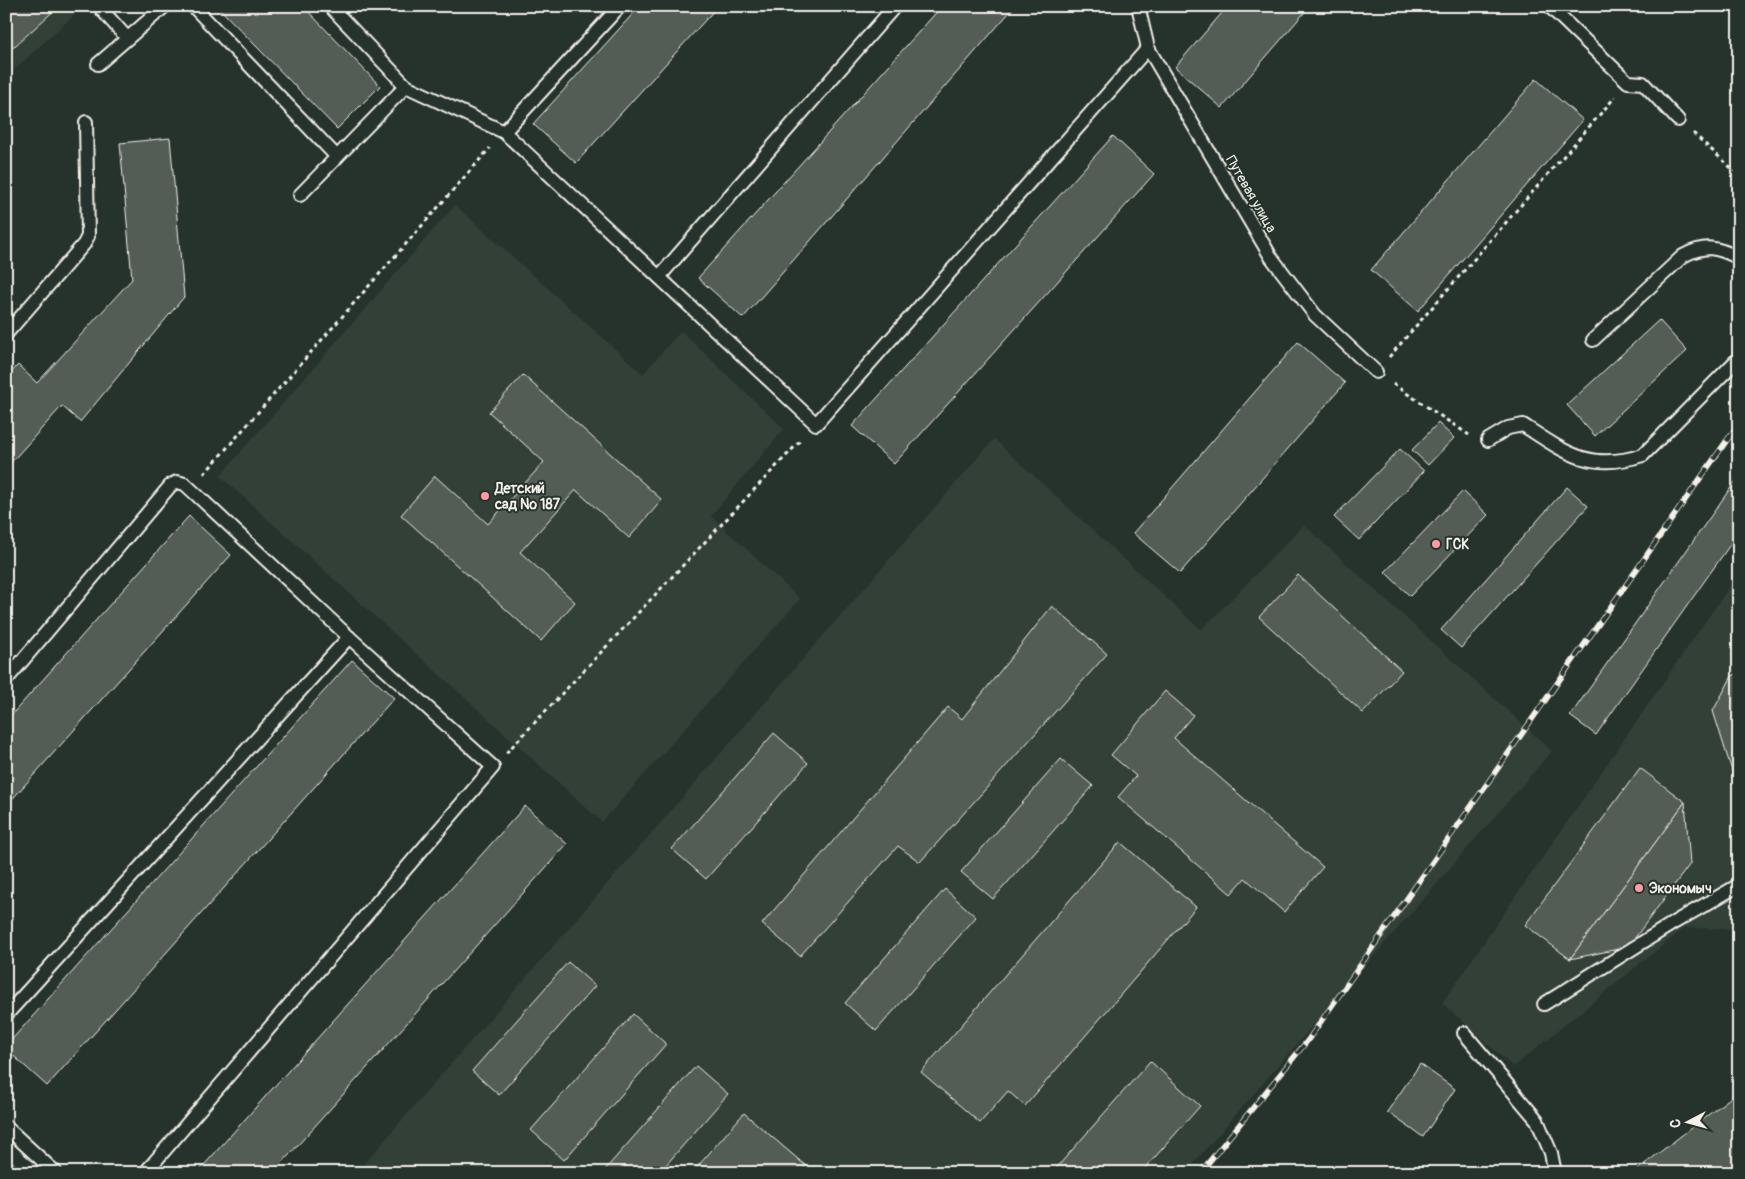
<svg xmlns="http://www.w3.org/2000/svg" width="1745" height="1179" font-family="Pangolin,sans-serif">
	<rect width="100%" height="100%" fill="#26332d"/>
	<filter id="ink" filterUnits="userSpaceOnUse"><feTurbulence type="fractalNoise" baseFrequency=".02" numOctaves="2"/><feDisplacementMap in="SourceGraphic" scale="10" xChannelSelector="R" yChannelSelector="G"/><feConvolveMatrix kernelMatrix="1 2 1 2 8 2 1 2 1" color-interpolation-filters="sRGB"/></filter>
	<g filter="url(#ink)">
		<!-- built -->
		<g fill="#333f39">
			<polygon points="6,6 84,6 6,77"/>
			<polygon points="455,205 643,374 681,331 784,429 711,516 800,599 602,822 220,476"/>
			<polygon points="994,439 1201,630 1304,525 1552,751 1185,1173 356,1173"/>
			<polygon points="1734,580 1739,581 1739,929 1684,928 1513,1067 1442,1003"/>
		</g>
		<!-- building -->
		<g fill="#525c55" stroke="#f4f1e8">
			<polygon points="7,6 59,6 6,54"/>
			<polygon points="217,6 303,6 380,86 337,129"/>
			<polygon points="640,6 718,6 576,163 533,124"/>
			<polygon points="942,6 1015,6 743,318 698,278"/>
			<polygon points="1228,6 1310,6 1222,108 1175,67"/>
			<polygon points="1536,79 1583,120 1418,311 1371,270"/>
			<polygon points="1113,136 1154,174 894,464 852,426"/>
			<polygon points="170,138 184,297 80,422 62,406 6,468 6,378 18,365 37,383 132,279 120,143"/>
			<polygon points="1659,320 1687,351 1595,436 1567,405"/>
			<polygon points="1298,342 1345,383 1180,573 1133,533"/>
			<polygon points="523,375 662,500 629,538 576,490 520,552 575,602 541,641 401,515 435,476 488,524 544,462 489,412"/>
			<polygon points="1438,423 1454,438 1428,465 1412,450"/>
			<polygon points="1400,449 1424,471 1359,540 1334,517"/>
			<polygon points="1739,476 1739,532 1596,735 1570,716"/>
			<polygon points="1567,487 1588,506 1461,648 1441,630"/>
			<polygon points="1463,491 1488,515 1410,596 1385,572"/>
			<polygon points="189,516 231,555 6,806 6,721"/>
			<polygon points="1298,575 1402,671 1363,713 1259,617"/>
			<polygon points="1052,606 1107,654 920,862 898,846 800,956 762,924 948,707 962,719"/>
			<polygon points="352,660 394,698 47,1086 6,1049 6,1046"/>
			<polygon points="1739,673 1739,793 1713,711 1732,676"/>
			<polygon points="1165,691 1193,715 1174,738 1323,867 1284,912 1245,878 1231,894 1118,797 1136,776 1111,755"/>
			<polygon points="774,733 808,763 706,879 672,849"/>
			<polygon points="1061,759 1093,786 993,899 961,872"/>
			<polygon points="1640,768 1685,802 1570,959 1525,925"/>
			<polygon points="1685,802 1690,864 1628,947 1570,959"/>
			<polygon points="525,806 567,844 273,1173 197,1173"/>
			<polygon points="1120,842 1196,907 1025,1106 1008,1091 980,1123 921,1072"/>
			<polygon points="945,889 976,917 876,1031 845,1003"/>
			<polygon points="568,962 595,986 499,1095 472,1071"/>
			<polygon points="633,1014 666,1044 564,1160 531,1130"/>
			<polygon points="1150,1061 1200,1106 1141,1173 1052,1173"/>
			<polygon points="1420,1064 1455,1089 1423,1137 1387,1112"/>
			<polygon points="696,1066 728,1094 659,1173 602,1173"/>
			<polygon points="1739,1091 1739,1173 1633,1173"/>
			<polygon points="744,1113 806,1166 800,1173 692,1173"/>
			<polygon points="6,1156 24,1173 6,1173"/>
		</g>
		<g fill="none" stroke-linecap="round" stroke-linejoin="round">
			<!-- lane casing -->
			<g stroke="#f4f1e8" stroke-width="16">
				<g id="lane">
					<polyline points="193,6 337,157"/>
					<polyline points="330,6 406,86 504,132 816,424 1148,48"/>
					<polyline points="1138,6 1148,48 1271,257 1315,315 1376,372"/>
					<polyline points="1549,6 1628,82 1643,83 1678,120"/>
					<polyline points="102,10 127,38"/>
					<polyline points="98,64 165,6"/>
					<polyline points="504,132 620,6"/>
					<polyline points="300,195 406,86"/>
					<polyline points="659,277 895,6"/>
					<polyline points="6,334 84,244 88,236 86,122"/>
					<path d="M1593 340 1683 256C1705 244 1717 247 1739 258"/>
					<path d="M1488 440 1508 428 1523 425C1566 453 1590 472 1643 455L1739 358"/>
					<polyline points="6,680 171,485 177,482 185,484 349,637 493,767 145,1173"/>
					<polyline points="1544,1004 1675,922 1739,885"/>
					<polyline points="6,1015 349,637"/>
					<polyline points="1464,1033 1537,1120 1551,1153 1555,1173"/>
					<polyline points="6,1127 56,1173"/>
				</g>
			</g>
			<!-- path -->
			<g stroke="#f4f1e8" stroke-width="3" stroke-dasharray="4 4" stroke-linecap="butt">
				<polyline points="1693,133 1739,175"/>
				<polyline points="1389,357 1615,97"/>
				<polyline points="1393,384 1469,435"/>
				<polyline points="204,474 490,148"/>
				<polyline points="506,753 802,439"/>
			</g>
			<!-- lane -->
			<use href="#lane" stroke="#26332d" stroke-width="12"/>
			<!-- rail casing -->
			<g stroke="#f4f1e8" stroke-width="5.5">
				<polyline id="rail" points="1200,1173 1308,1040 1739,423"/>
			</g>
			<!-- rail -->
			<use href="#rail" stroke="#26332d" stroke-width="4" stroke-dasharray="11" stroke-linecap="butt"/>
		</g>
	</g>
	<!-- markers -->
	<g fill="#ff9aa2" stroke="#26332d" stroke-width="2">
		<circle cx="485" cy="496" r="5"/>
		<circle cx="1436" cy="544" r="5"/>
		<circle cx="1639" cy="888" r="5"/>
	</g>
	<g text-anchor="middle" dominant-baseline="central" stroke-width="4" stroke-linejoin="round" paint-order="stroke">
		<!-- street labels -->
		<g font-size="14" fill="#f4f1e8" stroke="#26332d">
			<text transform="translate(1251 194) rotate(60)">Путевая улица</text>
		</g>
		<!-- poi labels -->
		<g font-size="14" font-weight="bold" fill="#f4f1e8" stroke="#26332d" text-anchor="start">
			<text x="495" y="488">Детский<tspan x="495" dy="16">сад № 187</tspan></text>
			<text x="1446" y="544">ГСК</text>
			<text x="1649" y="888">Экономыч</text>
		</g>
	</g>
	<!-- margin -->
	<rect width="1745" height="1179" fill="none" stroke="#26332d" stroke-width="25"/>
	<rect x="12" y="12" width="1720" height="1154" fill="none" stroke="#f4f1e8" stroke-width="2" filter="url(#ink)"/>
	<!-- north arrow -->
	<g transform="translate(1688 1122) rotate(264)" stroke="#26332d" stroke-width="4" paint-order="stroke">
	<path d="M0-4L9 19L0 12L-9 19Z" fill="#f4f1e8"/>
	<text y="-8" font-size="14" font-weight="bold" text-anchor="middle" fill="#f4f1e8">С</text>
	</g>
</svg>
